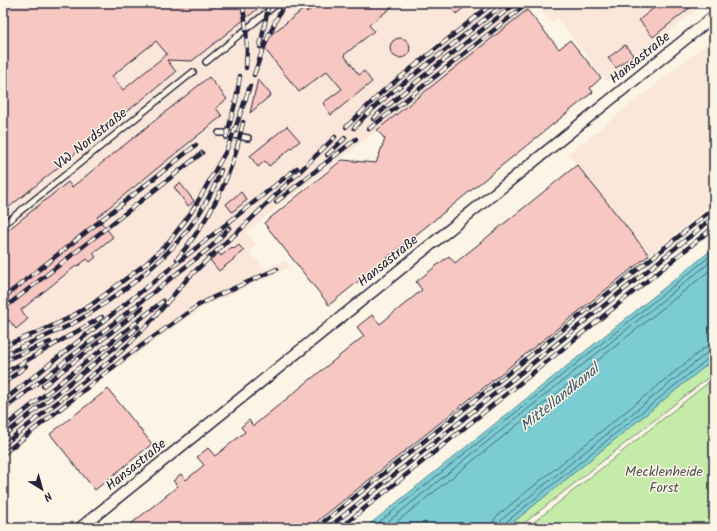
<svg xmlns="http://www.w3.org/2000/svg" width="717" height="531" font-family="Kalam,sans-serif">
	<rect width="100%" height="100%" fill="#fcf5e5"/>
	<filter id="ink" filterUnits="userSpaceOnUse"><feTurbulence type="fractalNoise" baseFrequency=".025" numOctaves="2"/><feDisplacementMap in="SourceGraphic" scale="8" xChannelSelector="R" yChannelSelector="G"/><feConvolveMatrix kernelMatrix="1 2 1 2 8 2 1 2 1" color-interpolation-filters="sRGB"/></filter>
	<g filter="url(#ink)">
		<!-- built -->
		<g fill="#fae7da">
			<polygon points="3,3 705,3 607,82 557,18 551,23 536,4 378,130 246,232 256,244 249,252 265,269 286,260 290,267 207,305 152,343 115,370 3,458"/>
			<polygon points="714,38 714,202 650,255 568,154"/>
		</g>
		<!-- green -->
		<g fill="#c4eca8" stroke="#738772">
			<polygon points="714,359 714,373 518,528 506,528"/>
			<polygon points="714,378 714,528 526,528 543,515"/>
		</g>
		<!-- water -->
		<polygon fill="#7bcdd3" stroke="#578996" points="714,248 714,359 506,528 365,528"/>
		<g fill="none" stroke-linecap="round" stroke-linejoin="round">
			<!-- shore -->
			<g stroke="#466678" stroke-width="1">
				<polyline points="372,528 714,253"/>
				<polyline points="380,528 714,259"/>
				<polyline points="389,528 714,267"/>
				<polyline points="493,528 494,520 498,515 703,349 708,346 714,345"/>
				<polyline points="499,528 499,524 502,519 707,353 710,352 714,351"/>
				<polyline points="504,528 504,525 505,523 710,357 714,356"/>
			</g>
		</g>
		<!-- building -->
		<g fill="#f7c7c2" stroke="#22223b" fill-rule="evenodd">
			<path d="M3 3H265L192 61 167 60 176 72 3 212ZM156 41 167 54 123 90 112 76Z"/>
			<polygon points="319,3 397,3 369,25 374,31 344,55 359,75 364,71 372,82 331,115 323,103 342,89 327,71 299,92 260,43 304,9 307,12"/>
			<polygon points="447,3 470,3 456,14"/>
			<polygon points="660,3 696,3 653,37 639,20"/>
			<polygon points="527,10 559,49 570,40 601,78 590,88 593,92 329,305 264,223 342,160 376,163 385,139 377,130"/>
			<circle cx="400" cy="48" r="10"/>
			<polygon points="625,45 633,55 616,68 608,58"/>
			<polygon points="209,77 227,99 216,108 222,116 97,217 113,237 93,253 96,257 90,262 87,259 78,266 77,265 21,310 28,319 16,329 9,320 7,321 3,316 3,234 68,182 72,187"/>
			<polygon points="258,79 271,95 250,113"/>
			<polygon points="287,126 300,141 269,166 265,161 258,167 250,156"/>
			<polygon points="577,165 649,255 309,528 126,528 178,486 173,481 181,474 186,480 204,465 197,457 208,448 215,456 245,432 241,427 249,420 253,426 364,336 357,327 372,315 380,324 422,290 416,282 436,266 449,256 455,263"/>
			<polygon points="180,183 194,201 188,206 174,187"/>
			<polygon points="241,192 247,200 232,212 226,204"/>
			<polygon points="239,245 244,251 219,271 210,260 219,253 221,256 232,247 234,249"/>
			<polygon points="108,389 152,444 95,490 50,434"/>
		</g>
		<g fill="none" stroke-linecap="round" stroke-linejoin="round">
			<!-- service casing -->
			<g stroke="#22223b" stroke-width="8">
				<g id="service">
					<polyline points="206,62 278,3"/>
					<polyline points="219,133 224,133 248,138"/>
					<polyline points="3,225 193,72"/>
				</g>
			</g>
			<!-- minor casing -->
			<g stroke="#22223b" stroke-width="13">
				<polyline id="minor" points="80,528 714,16"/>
			</g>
			<!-- service -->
			<use href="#service" stroke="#fcf5e5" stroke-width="5"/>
			<!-- minor -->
			<use href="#minor" stroke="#fcf5e5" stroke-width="10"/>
			<!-- rail casing -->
			<g stroke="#22223b" stroke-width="4.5">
				<g id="rail">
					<path d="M242 3C247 25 248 45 246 68"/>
					<polyline points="260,47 269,3"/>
					<path d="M254 75C262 50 272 26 285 3"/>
					<polyline points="373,119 385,108 420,79 516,3"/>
					<polyline points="346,127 382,92 493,3"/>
					<polyline points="354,128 365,116 386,97 505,3"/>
					<polyline points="369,129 528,3"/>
					<polyline points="226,138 236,100 240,76"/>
					<polyline points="327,155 345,138"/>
					<polyline points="276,202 356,139"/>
					<path d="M177 259C200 231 220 198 232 164 237 150 240 136 243 122"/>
					<polyline points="3,298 196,145"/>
					<polyline points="3,309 202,153"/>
					<polyline points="3,346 41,331 67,319 91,305 148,262 167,244 188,217 198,201 226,151 235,129 250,86"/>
					<path d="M20 347C37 340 54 333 70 325 87 316 103 305 118 294 164 261 201 224 221 170"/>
					<polyline points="3,354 25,346"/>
					<polyline points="3,361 50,342"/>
					<polyline points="3,374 102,317"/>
					<polyline points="3,384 26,366"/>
					<polyline points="43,386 142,308"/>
					<polyline points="3,401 297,168"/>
					<polyline points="3,410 212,246 229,228"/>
					<polyline points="3,428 163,301"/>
					<polyline points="3,436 114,348 138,327"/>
					<polyline points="3,445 106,364 128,345 153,319 188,278 227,241 240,230 335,137"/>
					<polyline points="3,454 131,353 197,306 214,297 277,269"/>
					<polyline points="316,528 714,208"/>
					<polyline points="328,528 714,217"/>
					<polyline points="340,528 714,227"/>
				</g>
			</g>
			<!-- rail -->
			<use href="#rail" stroke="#fcf5e5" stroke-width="3" stroke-dasharray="9" stroke-linecap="butt"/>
		</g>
	</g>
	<g text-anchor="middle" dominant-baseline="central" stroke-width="3" stroke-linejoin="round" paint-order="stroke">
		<!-- street labels -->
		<g font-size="14" fill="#22223b" stroke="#fcf5e5">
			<text transform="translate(640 58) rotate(-39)">Hansastraße</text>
			<text transform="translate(91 139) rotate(-39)">VW Nordstraße</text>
			<text transform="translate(388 261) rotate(-39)">Hansastraße</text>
			<text transform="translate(136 465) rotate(-39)">Hansastraße</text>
		</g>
		<!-- park labels -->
		<g font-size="14" fill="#4a5456" stroke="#fcf5e5">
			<text x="664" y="472">Mecklenheide<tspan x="664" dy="16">Forst</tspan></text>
		</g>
		<!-- water labels -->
		<g font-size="15" font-style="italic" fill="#3d5569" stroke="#fcf5e5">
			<text transform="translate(560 398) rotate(-39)">Mittellandkanal</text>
		</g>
	</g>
	<!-- margin -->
	<rect width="717" height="531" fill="none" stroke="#fcf5e5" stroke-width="16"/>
	<rect x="8" y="8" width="701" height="515" fill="none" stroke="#22223b" stroke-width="1.5" filter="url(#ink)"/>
	<!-- north arrow -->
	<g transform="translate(42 489) rotate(143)" stroke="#fcf5e5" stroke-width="3" paint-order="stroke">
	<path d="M0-3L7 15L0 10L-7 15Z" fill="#22223b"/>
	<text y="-6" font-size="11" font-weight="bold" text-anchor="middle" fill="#22223b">N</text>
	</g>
</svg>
